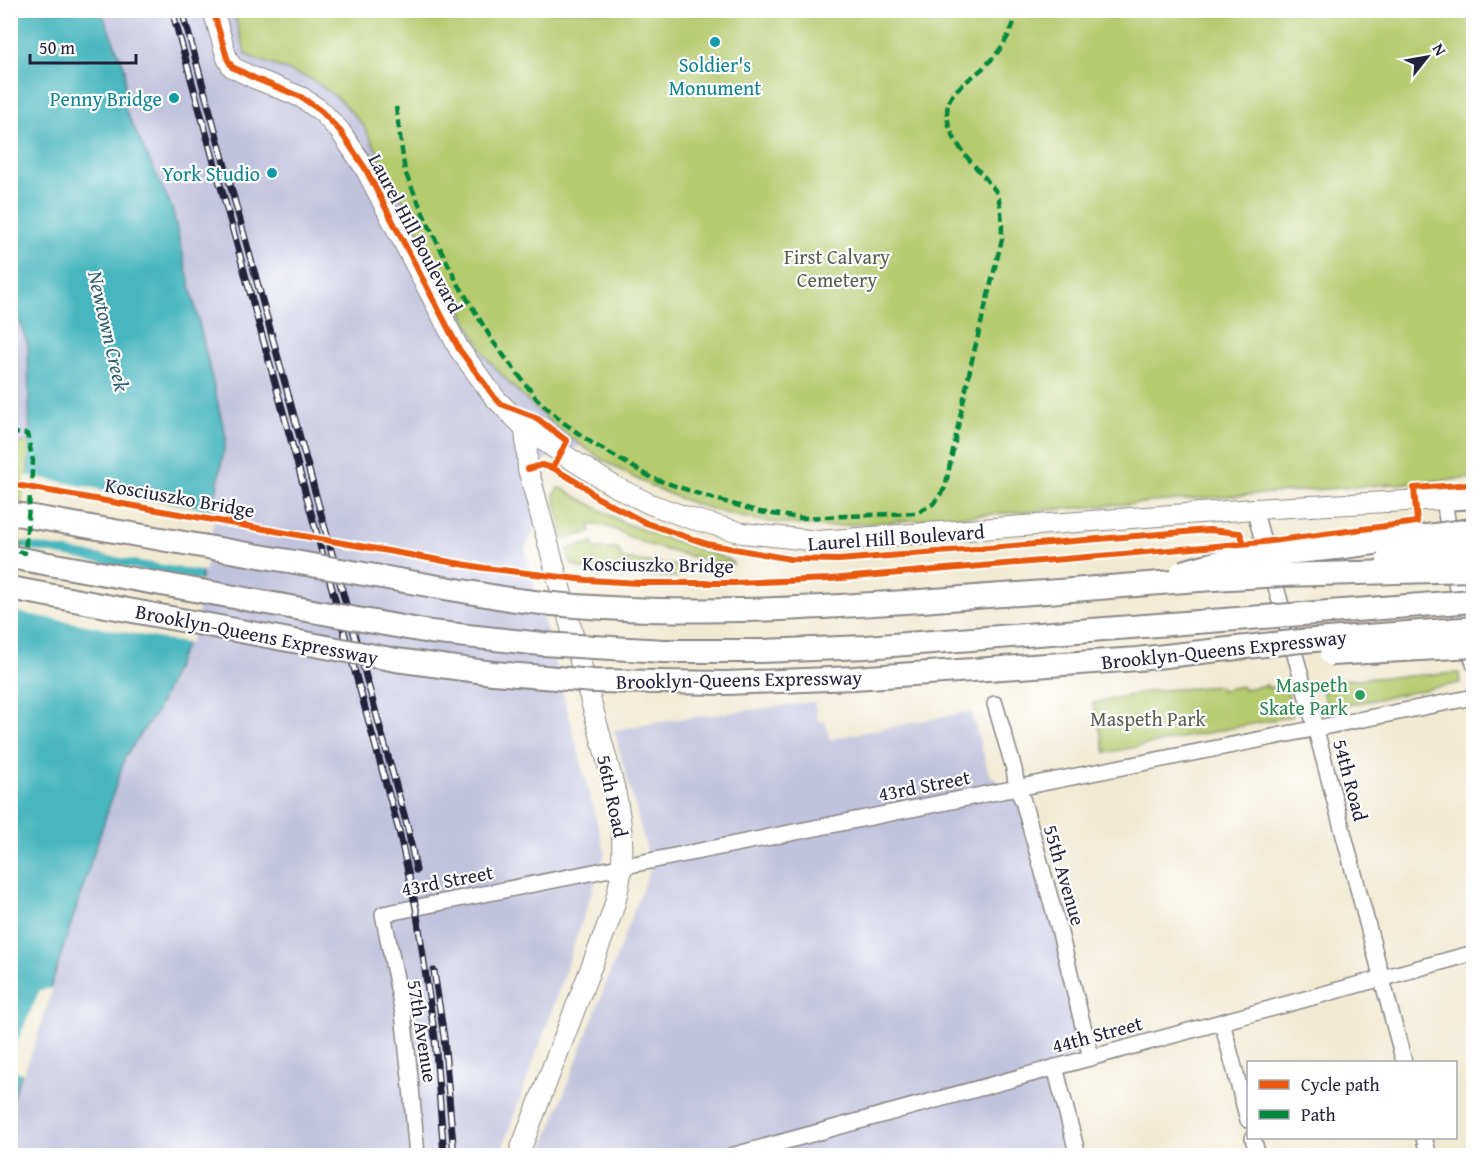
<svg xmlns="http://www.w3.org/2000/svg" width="1484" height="1166" font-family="'Gentium Book Plus',serif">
	<rect width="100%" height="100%" fill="#fff"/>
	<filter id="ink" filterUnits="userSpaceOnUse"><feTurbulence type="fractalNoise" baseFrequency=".0167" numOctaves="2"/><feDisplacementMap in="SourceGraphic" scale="12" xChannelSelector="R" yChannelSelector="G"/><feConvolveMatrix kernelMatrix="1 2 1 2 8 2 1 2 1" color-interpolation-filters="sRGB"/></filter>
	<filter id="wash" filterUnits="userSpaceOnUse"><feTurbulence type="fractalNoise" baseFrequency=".008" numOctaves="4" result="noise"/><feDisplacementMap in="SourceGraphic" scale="24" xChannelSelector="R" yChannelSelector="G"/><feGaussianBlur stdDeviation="1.35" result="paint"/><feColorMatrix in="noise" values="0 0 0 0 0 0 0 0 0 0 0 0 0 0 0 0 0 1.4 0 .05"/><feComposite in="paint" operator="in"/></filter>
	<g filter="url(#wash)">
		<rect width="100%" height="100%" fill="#f1ead2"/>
		<!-- industrial -->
		<g fill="#c1c2dd">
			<polygon points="101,11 233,11 246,55 311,79 339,99 363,125 458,302 502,375 531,406 580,446 539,461 549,497 525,549 605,853 552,1010 500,1155 11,1155 10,1102 29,1054 125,757 157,711 195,609 226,438 172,208 125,109 125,69"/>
			<polygon points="10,296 28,346 30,442 11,443"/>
			<polygon points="814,702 818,721 825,721 830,739 971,711 989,774 1023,801 1091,1058 1055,1067 1078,1155 540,1156 651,866 614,730 671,720"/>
		</g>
		<!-- green -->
		<g fill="#b6ca6e" stroke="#6c7654" stroke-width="1.5">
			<path d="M233 11H1473V478L823 527C792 524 758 522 728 514 630 488 551 434 486 357L363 125 339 99 311 79 246 55Z"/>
			<polygon points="30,442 19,592 11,591 11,444"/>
			<path d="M558 488H561L624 523 730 560 733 564C703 560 675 553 646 544 628 538 608 522 589 525L591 532 564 539 554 494Z"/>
			<polygon points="593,543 595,549 618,549 623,559 689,567 676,577 593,573 571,564 567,549"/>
			<polygon points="1459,673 1460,683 1328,709 1319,681"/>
			<polygon points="1286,684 1293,716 1106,753 1093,703 1149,691 1220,686 1221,690 1241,686 1243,689 1267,685 1267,688"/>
		</g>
		<!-- water -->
		<polygon fill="#46b6be" stroke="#346c7c" stroke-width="1.5" points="11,11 101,11 125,69 125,109 172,208 226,438 192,629 157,711 125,757 29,1054 11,1102 10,620 19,591 30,442 28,346 11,296"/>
		<!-- pier -->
		<g fill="#f1ead2">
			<polygon points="25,475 216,511 205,572 20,541"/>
			<polygon points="19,548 203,582 195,629 189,644 11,611 16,591"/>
			<polygon points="53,988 33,1049 23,1074 11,1068 11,1056 40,990"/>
		</g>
	</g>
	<g filter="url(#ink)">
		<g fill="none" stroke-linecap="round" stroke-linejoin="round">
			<!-- minor casing -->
			<g stroke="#8a8686" stroke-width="18">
				<g id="minor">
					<polyline points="1444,499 1460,610 1474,664"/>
					<polyline points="1254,509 1312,715 1404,1062"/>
					<polyline points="995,704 1014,769 1017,788 1023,801 1060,933 1091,1058"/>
					<polyline points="1222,1022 1248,1120"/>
					<polyline points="1055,1067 1078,1156"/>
					<polyline points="1253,1138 1258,1156"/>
					<polyline points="1424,1138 1429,1156"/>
					<polyline points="417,1156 411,1087 403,1013 383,914 1474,697"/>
					<polyline points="731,1156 1474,953"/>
				</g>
			</g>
			<!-- major casing -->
			<g stroke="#8a8686" stroke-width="22">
				<g id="major">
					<polyline points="213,10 227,58 232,67 254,78 301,97 321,111 340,131 365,168 459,349 495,398 525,428 566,456 614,486 650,504 689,518 743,533 818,541 1254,509 1444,499"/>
					<path d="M518 1156 611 916C626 871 625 836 615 790L528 469 525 428"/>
				</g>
			</g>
			<!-- highway casing -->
			<g stroke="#8a8686" stroke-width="26">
				<polyline id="highway" points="1444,499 1474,497"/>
			</g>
			<!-- minor -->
			<use href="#minor" stroke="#fff" stroke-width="15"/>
			<!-- major -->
			<use href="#major" stroke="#fff" stroke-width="20"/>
			<!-- highway -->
			<use href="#highway" stroke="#fff" stroke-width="22"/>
			<!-- rail casing -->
			<g stroke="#22223b" stroke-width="7">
				<g id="rail">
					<polyline points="172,10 399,831 416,908 435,1038 444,1156"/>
					<polyline points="182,10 408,829 416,870"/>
					<polyline points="434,971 444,1037 454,1156"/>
				</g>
			</g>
			<!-- rail -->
			<use href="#rail" stroke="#fff" stroke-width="4.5" stroke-dasharray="14" stroke-linecap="butt"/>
			<!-- highway-bridge casing -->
			<g stroke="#8a8686" stroke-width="26" stroke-linecap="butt">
				<g id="highway-bridge">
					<path d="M10 513 509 599C674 621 838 607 1003 595 1097 589 1190 579 1284 575 1347 573 1410 572 1474 570"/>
					<polyline points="10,557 430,632 542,644 664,651 761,651 866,647 1474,601"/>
					<polyline points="1388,559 1474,552"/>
					<polyline points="1182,572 1234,558 1336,548 1473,530"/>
					<polyline points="10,588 396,660 493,673 594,681 727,683 854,678 1138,659 1301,641 1474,628"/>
					<polyline points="1331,654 1474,646"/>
				</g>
			</g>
			<!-- highway-bridge -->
			<use href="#highway-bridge" stroke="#fff" stroke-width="22"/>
			<!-- quiet -->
			<g stroke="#00873e" stroke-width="4.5" stroke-dasharray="9 4.5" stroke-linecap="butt">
				<path d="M396 107 405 172 426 220 457 282 494 343 537 399 564 423 592 443 652 478 705 496 760 512 801 518 916 513 933 504 945 488 972 360 1002 239C1002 225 1002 207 997 194 995 188 989 184 986 179 969 159 942 134 948 104 952 88 975 77 986 65 1002 50 1012 32 1018 10"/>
				<polyline points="10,433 27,434 33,461 25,553 10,549"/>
			</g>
			<!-- cycleway casing -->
			<g stroke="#fff" stroke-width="10">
				<g id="cycleway">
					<polyline points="213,10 227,58 232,67 254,78 301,97 321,111 340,131 365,168 459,349 495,398 501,404 535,417 567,441 553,468"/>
					<polyline points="528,469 542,465 553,468 585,487 596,497 646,523 707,544 790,559 839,560 1209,530 1240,533 1244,543"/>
					<polyline points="10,484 484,568 587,580 639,583 734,583 830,579 1263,542 1417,522 1414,488 1474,484"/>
				</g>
			</g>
			<!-- cycleway -->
			<use href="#cycleway" stroke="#e8590c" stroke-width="6"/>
		</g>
	</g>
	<!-- markers -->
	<g fill="#0f9aa8" stroke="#fff" stroke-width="2">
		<circle cx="715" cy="42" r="6"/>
		<circle cx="174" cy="98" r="6"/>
		<circle cx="272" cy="173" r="6"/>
	</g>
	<circle fill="#2e9e5b" stroke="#fff" stroke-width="2" cx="1360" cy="695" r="6"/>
	<g text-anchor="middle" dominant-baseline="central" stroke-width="4.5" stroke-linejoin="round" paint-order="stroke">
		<!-- culture labels -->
		<g font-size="20" fill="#0d838f" stroke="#fff" text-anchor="end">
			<text x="715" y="64" text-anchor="middle">Soldier's<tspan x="715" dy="23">Monument</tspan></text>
			<text x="162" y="98">Penny Bridge</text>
			<text x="260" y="173">York Studio</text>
		</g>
		<!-- street labels -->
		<g font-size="20" fill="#22223b" stroke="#fff">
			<text transform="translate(416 233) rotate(62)">Laurel Hill Boulevard</text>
			<text transform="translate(180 497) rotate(10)">Kosciuszko Bridge</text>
			<text transform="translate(896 537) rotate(-4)">Laurel Hill Boulevard</text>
			<text transform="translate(658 564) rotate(1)">Kosciuszko Bridge</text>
			<text transform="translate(257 634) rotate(11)">Brooklyn-Queens Expressway</text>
			<text transform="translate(1224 649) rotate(-6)">Brooklyn-Queens Expressway</text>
			<text transform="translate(739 679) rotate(-1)">Brooklyn-Queens Expressway</text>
			<text transform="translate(1351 780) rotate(75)">54th Road</text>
			<text transform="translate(924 785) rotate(-11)">43rd Street</text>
			<text transform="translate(613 796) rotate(78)">56th Road</text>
			<text transform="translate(1065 875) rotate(74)">55th Avenue</text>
			<text transform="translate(447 880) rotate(-11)">43rd Street</text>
			<text transform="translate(423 1031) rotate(81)">57th Avenue</text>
			<text transform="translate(1097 1034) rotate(-15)">44th Street</text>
		</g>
		<!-- park labels -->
		<g font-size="20" fill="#565d4d" stroke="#fff">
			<text x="837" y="256">First Calvary<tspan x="837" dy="23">Cemetery</tspan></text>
			<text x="1148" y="718">Maspeth Park</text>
		</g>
		<!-- leisure labels -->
		<g font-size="20" fill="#27864d" stroke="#fff" text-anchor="end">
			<text x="1348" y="684">Maspeth<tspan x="1348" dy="23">Skate Park</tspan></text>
		</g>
		<!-- water labels -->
		<g font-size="21" font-style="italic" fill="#305d6f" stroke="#fff">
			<text transform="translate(109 331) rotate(77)">Newtown Creek</text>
		</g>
	</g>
	<!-- margin -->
	<rect width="1484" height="1166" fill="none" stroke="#fff" stroke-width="36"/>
	<!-- legend -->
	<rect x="1247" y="1061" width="210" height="78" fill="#ffffff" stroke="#a7a7b1" stroke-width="1.5"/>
	<rect x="1259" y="1080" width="30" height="9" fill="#e8590c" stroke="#a7a7b1" stroke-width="1.5"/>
	<text x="1301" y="1091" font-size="18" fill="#22223b">Cycle path</text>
	<rect x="1259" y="1110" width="30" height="9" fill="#00873e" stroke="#a7a7b1" stroke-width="1.5"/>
	<text x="1301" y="1121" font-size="18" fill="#22223b">Path</text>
	<!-- north arrow -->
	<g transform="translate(1427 57) rotate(59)" stroke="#ffffff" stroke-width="4.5" paint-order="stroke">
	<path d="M0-4.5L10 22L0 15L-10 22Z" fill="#22223b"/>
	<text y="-9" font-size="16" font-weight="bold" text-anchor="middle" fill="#22223b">N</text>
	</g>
	<!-- scale -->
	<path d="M30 54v9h106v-9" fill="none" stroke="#22223b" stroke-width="3"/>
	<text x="39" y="54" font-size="18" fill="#22223b" stroke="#ffffff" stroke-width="4.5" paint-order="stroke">50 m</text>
</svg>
